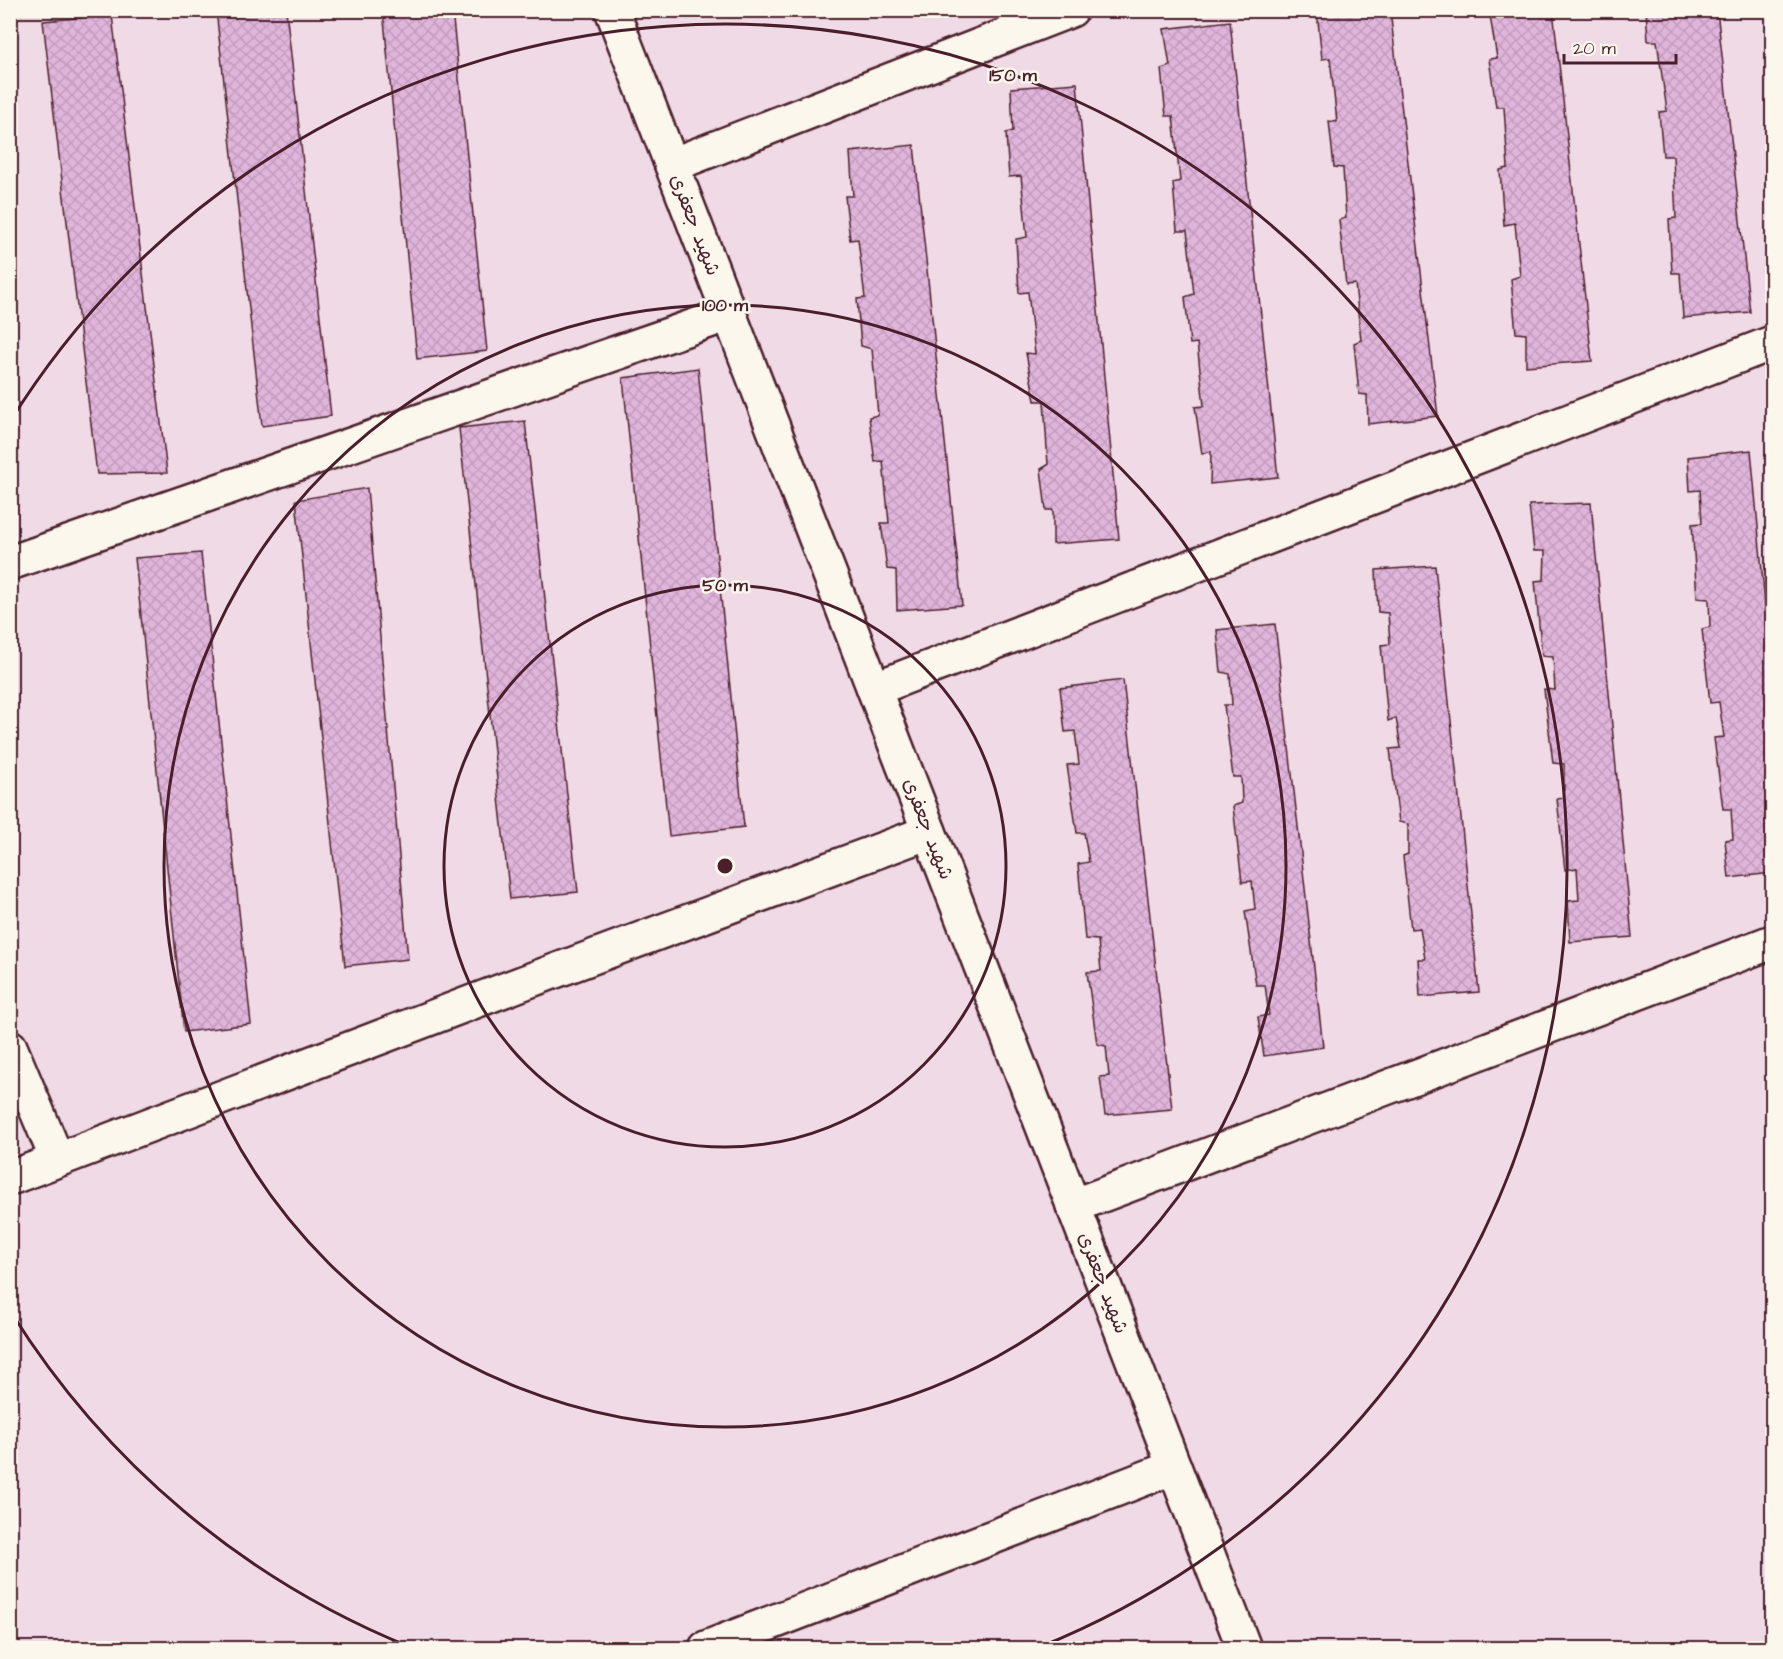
<svg xmlns="http://www.w3.org/2000/svg" width="1783" height="1659" font-family="'Architects Daughter','Playpen Sans Arabic',sans-serif">
	<defs>
		<pattern id="building-cross-hatch" width="8" height="8" patternUnits="userSpaceOnUse" patternTransform="scale(1.5)"><rect width="8" height="8" fill="#e0b5db"/><path d="M0 0l8 8M0 8l8-8" fill="none" stroke="#c29bbc"/></pattern>
	</defs>
	<rect width="100%" height="100%" fill="#f6eae9"/>
	<filter id="ink" filterUnits="userSpaceOnUse"><feTurbulence type="fractalNoise" baseFrequency=".0167" numOctaves="2"/><feDisplacementMap in="SourceGraphic" scale="12" xChannelSelector="R" yChannelSelector="G"/><feConvolveMatrix kernelMatrix="1 2 1 2 8 2 1 2 1" color-interpolation-filters="sRGB"/></filter>
	<g filter="url(#ink)">
		<!-- built -->
		<rect fill="#efdae5" x="11" y="11" width="1761" height="1637"/>
		<!-- building -->
		<g fill="url(#building-cross-hatch)" stroke="#4a1f2b" stroke-width="1.5">
			<polygon points="216,10 286,10 331,416 262,426"/>
			<polygon points="383,10 452,10 487,351 417,359"/>
			<polygon points="1390,10 1438,416 1368,424 1367,395 1359,394 1354,343 1361,340 1355,284 1346,285 1339,220 1346,218 1343,168 1334,167 1329,121 1337,122 1330,58 1322,59 1317,11"/>
			<polygon points="1489,10 1553,10 1592,361 1526,366 1526,334 1516,333 1511,279 1520,276 1515,223 1504,225 1500,170 1508,168 1504,107 1496,107 1489,59 1497,58"/>
			<polygon points="1646,10 1717,10 1750,312 1683,318 1680,273 1672,273 1669,219 1676,218 1673,156 1663,156 1659,112 1667,111 1657,41 1648,41"/>
			<polygon points="112,15 167,473 97,474 43,21"/>
			<polygon points="1230,21 1278,477 1210,484 1211,451 1202,454 1195,407 1204,406 1197,343 1190,344 1185,297 1194,294 1187,231 1177,231 1173,183 1180,181 1173,116 1166,116 1161,69 1170,66 1164,29"/>
			<polygon points="1077,83 1119,539 1053,544 1053,510 1046,510 1041,469 1048,465 1044,401 1035,401 1026,353 1035,354 1028,292 1019,293 1016,239 1027,237 1021,176 1009,177 1006,133 1013,131 1011,88"/>
			<polygon points="914,145 962,605 897,610 896,570 887,569 881,523 889,523 883,461 875,462 869,417 878,415 872,349 861,346 857,299 865,298 858,239 850,240 845,196 853,196 850,152"/>
			<polygon points="698,368 744,827 669,836 623,378"/>
			<polygon points="525,421 578,892 510,899 459,428"/>
			<polygon points="1751,450 1772,680 1772,873 1729,878 1725,840 1733,839 1731,809 1723,809 1714,738 1724,737 1719,702 1710,703 1702,629 1710,627 1709,599 1697,598 1692,524 1702,523 1700,490 1690,491 1688,457"/>
			<polygon points="367,488 408,959 345,966 296,500"/>
			<polygon points="1591,503 1632,937 1570,942 1568,901 1579,900 1577,868 1565,870 1557,799 1564,798 1564,764 1553,763 1544,689 1555,690 1553,657 1542,656 1535,581 1544,580 1545,551 1534,551 1529,505"/>
			<polygon points="201,553 251,1024 184,1032 135,558"/>
			<polygon points="1435,566 1479,992 1420,997 1418,959 1425,959 1420,928 1411,929 1403,856 1408,854 1408,824 1399,822 1390,749 1401,748 1396,718 1388,721 1381,645 1390,644 1388,613 1378,612 1376,570"/>
			<polygon points="1275,624 1323,1047 1264,1056 1258,1017 1269,1015 1265,985 1256,985 1245,911 1255,909 1252,881 1242,882 1233,806 1242,803 1241,777 1233,777 1224,705 1232,705 1230,674 1221,672 1217,630"/>
			<polygon points="1123,680 1172,1109 1105,1115 1100,1077 1109,1076 1106,1046 1097,1044 1087,972 1101,971 1098,940 1085,939 1078,864 1089,862 1084,833 1077,833 1067,765 1079,764 1075,731 1065,732 1060,688"/>
		</g>
		<g fill="none" stroke-linecap="round" stroke-linejoin="round">
			<!-- street casing -->
			<g stroke="#4a1f2b" stroke-width="38">
				<g id="street">
					<polyline points="612,10 1244,1648"/>
					<polyline points="672,165 1071,10"/>
					<polyline points="10,563 729,314"/>
					<polyline points="874,689 1772,343"/>
					<polyline points="10,1047 57,1159"/>
					<polyline points="10,1178 520,984 929,832"/>
					<polyline points="1073,1206 1772,942"/>
					<polyline points="706,1648 1174,1467"/>
				</g>
			</g>
			<!-- street -->
			<use href="#street" stroke="#fbf7ec" stroke-width="33"/>
		</g>
	</g>
	<!-- distance rings -->
	<g fill="none" stroke="#4a1f2b" stroke-width="3">
		<circle cx="725" cy="866" r="281"/>
		<circle cx="725" cy="866" r="561"/>
		<path d="M410 1647A842 842 0 0 1 11 1312M11 420A842 842 0 1 1 1040 1647"/>
	</g>
	<g text-anchor="middle" dominant-baseline="central" stroke-width="5" stroke-linejoin="round" paint-order="stroke">
		<!-- street labels -->
		<g font-size="20" fill="#4a1f2b" stroke="#fbf7ec">
			<text transform="translate(695 225) rotate(69)">شهید جعفری</text>
			<text transform="translate(928 829) rotate(69)">شهید جعفری</text>
			<text transform="translate(1103 1283) rotate(69)">شهید جعفری</text>
		</g>
	</g>
	<circle cx="725" cy="866" r="9" fill="#4a1f2b" stroke="#fbf7ec" stroke-width="3"/>
	<g font-size="18" text-anchor="middle" font-weight="bold" fill="#4a1f2b" stroke="#fbf7ec" stroke-width="5" stroke-linejoin="round" paint-order="stroke">
		<text x="1013" y="81">150 m</text>
		<text x="725" y="311">100 m</text>
		<text x="725" y="591">50 m</text>
	</g>
	<!-- margin -->
	<rect width="1783" height="1659" fill="none" stroke="#fbf7ec" stroke-width="36"/>
	<rect x="18" y="18" width="1747" height="1623" fill="none" stroke="#4a1f2b" stroke-width="2" filter="url(#ink)"/>
	<!-- scale -->
	<path d="M1564 54v9h112v-9" fill="none" stroke="#4a1f2b" stroke-width="3"/>
	<text x="1573" y="54" font-size="18" fill="#4a1f2b" stroke="#fbf7ec" stroke-width="4.5" paint-order="stroke">20 m</text>
</svg>
